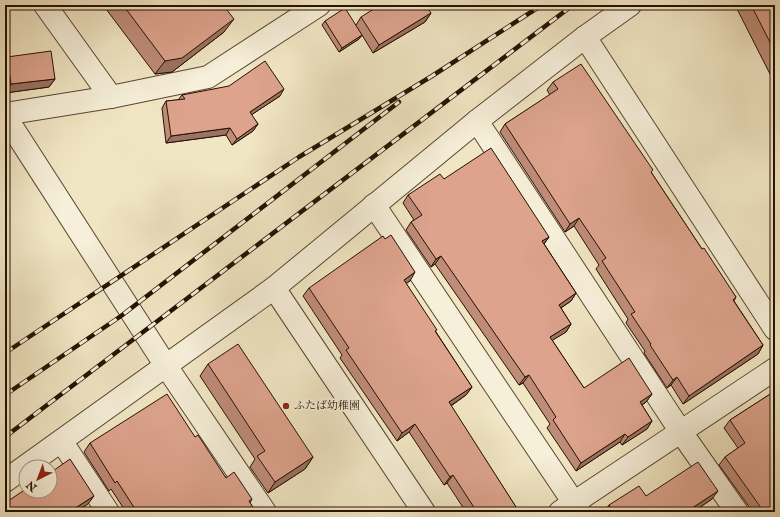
<svg xmlns="http://www.w3.org/2000/svg" width="780" height="517" font-family="'IM FELL English','Noto Serif JP',serif">
	<rect width="100%" height="100%" fill="#f1e6c4"/>
	<filter id="stains"><feTurbulence type="fractalNoise" baseFrequency=".005" numOctaves="4"/><feColorMatrix values="0 0 0 0 .2 0 0 0 0 .09 0 0 0 0 .02 0 0 0 .5 -.17"/></filter>
	<radialGradient id="worn" r=".72"><stop offset=".6" stop-color="#630" stop-opacity="0"/><stop offset="1" stop-color="#630" stop-opacity=".3"/></radialGradient>
	<g fill="none" stroke-linecap="round" stroke-linejoin="round">
		<!-- minor casing -->
		<g stroke="#594631" stroke-width="24">
			<g id="minor">
				<polyline points="45,5 111,97"/>
				<polyline points="585,37 775,329"/>
				<polyline points="5,114 111,97 208,77 319,5"/>
				<polyline points="5,116 166,366 265,512"/>
				<polyline points="477,121 681,432 737,512"/>
				<polyline points="374,205 580,512"/>
				<polyline points="274,288 424,512"/>
				<polyline points="62,442 108,512"/>
				<polyline points="5,481 274,288 477,121 585,37 630,5"/>
				<polyline points="560,512 775,369"/>
			</g>
		</g>
		<!-- minor -->
		<use href="#minor" stroke="#f6efd9" stroke-width="22"/>
		<!-- rail casing -->
		<g stroke="#261000" stroke-width="4.5">
			<g id="rail">
				<polyline points="5,353 299,157 432,76 542,5"/>
				<polyline points="5,395 121,316 399,102"/>
				<polyline points="5,437 573,5"/>
			</g>
		</g>
		<!-- rail -->
		<use href="#rail" stroke="#f6efd9" stroke-width="3" stroke-dasharray="9" stroke-linecap="butt"/>
	</g>
	<!-- wall -->
	<g fill="#be8c79" stroke="#261000">
		<polygon points="103,5 223,5 224,32 172,72 155,74"/>
		<polygon points="735,5 775,5 775,72 770,74"/>
		<polygon points="431,13 425,22 373,53 362,35 359,39 339,52 322,25 325,21 356,25 361,17"/>
		<polygon points="7,57 55,79 49,87 5,93 5,59"/>
		<polygon points="553,82 653,170 651,172 702,249 736,297 734,301 763,345 758,354 683,404 671,385 667,388 644,353 645,351 626,323 628,319 596,269 599,265 574,226 565,232 500,132 505,124 550,95 547,90"/>
		<polygon points="182,95 280,96 251,115 258,124 253,131 232,145 226,135 166,143 162,108 166,101 178,100"/>
		<polygon points="444,179 549,237 544,244 576,293 571,301 561,308 571,324 566,332 552,340 584,388 652,394 646,402 642,405 652,421 647,429 622,445 620,442 576,471 547,428 550,424 523,383 519,385 435,264 431,267 406,230 411,222 414,220 403,203 408,195"/>
		<polygon points="410,281 406,283 436,332 472,387 466,395 451,406 516,507 512,512 466,512 447,483 444,485 409,432 397,441 340,358 342,355 303,296 309,288"/>
		<polygon points="208,364 313,457 305,469 268,493 250,467 255,459 200,376"/>
		<polygon points="775,391 775,512 753,512 719,465 725,457 738,448 724,428 730,420"/>
		<polygon points="195,437 226,478 252,499 250,503 256,512 126,512 111,489 109,491 84,452 90,443"/>
		<polygon points="646,496 712,499 693,512 604,512 609,505"/>
	</g>
	<!-- shaded-wall -->
	<g fill="#9b7263" stroke="#261000">
		<polygon points="431,13 425,22 373,53 379,45"/>
		<polygon points="234,19 224,32 172,72 155,74 165,61"/>
		<polygon points="362,35 359,39 339,52 342,48"/>
		<polygon points="775,68 775,72 770,74"/>
		<polygon points="55,79 49,87 5,93 11,84"/>
		<polygon points="284,89 280,96 245,119 250,112"/>
		<polygon points="258,124 253,131 232,145 237,139"/>
		<polygon points="230,128 226,135 166,143 171,136"/>
		<polygon points="579,218 574,226 565,232 570,224"/>
		<polygon points="549,237 543,245 542,241"/>
		<polygon points="441,256 435,264 431,267 436,259"/>
		<polygon points="415,272 410,281 399,288 404,280"/>
		<polygon points="576,293 571,301 553,313 559,305"/>
		<polygon points="571,324 566,332 545,345 550,337"/>
		<polygon points="763,345 758,354 683,404 689,396"/>
		<polygon points="529,375 523,383 519,385 525,377"/>
		<polygon points="677,377 671,385 667,388 673,380"/>
		<polygon points="472,387 466,395 443,411 449,402"/>
		<polygon points="652,394 646,402 634,410 640,402"/>
		<polygon points="652,421 647,429 622,445 628,437"/>
		<polygon points="415,424 409,432 397,441 402,433"/>
		<polygon points="625,434 620,442 576,471 581,463"/>
		<polygon points="313,457 305,469 268,493 275,482"/>
		<polygon points="453,475 447,483 444,485 450,477"/>
		<polygon points="718,491 712,499 693,512 686,512"/>
		<polygon points="94,496 88,504 76,512 69,512"/>
		<polygon points="516,507 512,512 508,512"/>
	</g>
	<!-- building -->
	<g fill="#dda38d" stroke="#261000">
		<polygon points="123,5 223,5 234,19 182,58 165,61"/>
		<polygon points="380,5 426,5 431,13 379,45 361,17"/>
		<polygon points="751,5 775,5 775,52"/>
		<polygon points="345,8 362,35 342,48 325,21"/>
		<polygon points="51,51 55,79 11,84 7,57"/>
		<polygon points="265,61 284,89 250,112 258,124 237,139 230,128 171,136 166,101 185,99 182,95 229,86"/>
		<polygon points="581,64 653,170 651,172 702,249 704,248 736,297 733,300 763,345 689,396 677,377 673,380 650,345 651,344 631,314 635,312 602,261 606,258 579,218 570,224 505,124 558,89 553,82"/>
		<polygon points="491,148 549,237 542,241 576,293 559,305 571,324 550,337 584,388 629,358 652,394 640,402 652,421 628,437 625,434 581,463 553,420 556,417 529,375 525,377 441,256 436,259 411,222 422,215 408,195 440,174 444,179"/>
		<polygon points="391,235 415,272 404,280 437,330 435,331 472,387 449,402 516,507 508,512 477,512 453,475 450,477 415,424 402,433 346,350 349,348 309,288 383,236 385,239"/>
		<polygon points="238,344 313,457 275,482 257,456 265,451 208,364"/>
		<polygon points="775,391 775,512 764,512 725,457 745,443 730,420"/>
		<polygon points="167,394 195,437 198,435 226,478 234,472 252,499 249,501 256,512 137,512 117,481 115,483 90,443"/>
		<polygon points="70,459 94,496 69,512 5,512 5,503 26,489 26,491 50,491 50,473"/>
		<polygon points="698,462 718,491 686,512 614,512 609,505 639,486 646,496"/>
	</g>
	<!-- markers -->
	<circle fill="#8f2418" stroke="#f6efd9" stroke-width="1.5" cx="286" cy="406" r="4"/>
	<g text-anchor="middle" dominant-baseline="central" stroke-width="3.5" stroke-linejoin="round" paint-order="stroke">
		<!-- poi labels -->
		<g font-size="11" fill="#261000" stroke="#f6efd9" text-anchor="start">
			<text x="294" y="406">ふたば幼稚園</text>
		</g>
	</g>
	<!-- margin -->
	<rect width="780" height="517" fill="none" stroke="#f1e6c4" stroke-width="20"/>
	<rect x="6" y="6" width="768" height="505" fill="none" stroke="#261000" stroke-width="2"/>
	<rect x="10" y="10" width="760" height="497" fill="none" stroke="#261000"/>
	<!-- north arrow -->
	<g transform="translate(38 479) rotate(222)"><circle r="19" fill="#f6efd9" stroke="#a39682"/>
	<path d="M0-3L7 15L0 10L-7 15Z" fill="#8f2418"/>
	<text y="-6" font-size="11" font-weight="bold" text-anchor="middle" fill="#261000">N</text>
	</g>
	<rect width="100%" height="100%" filter="url(#stains)"/>
	<rect width="100%" height="100%" fill="url(#worn)"/>
</svg>
